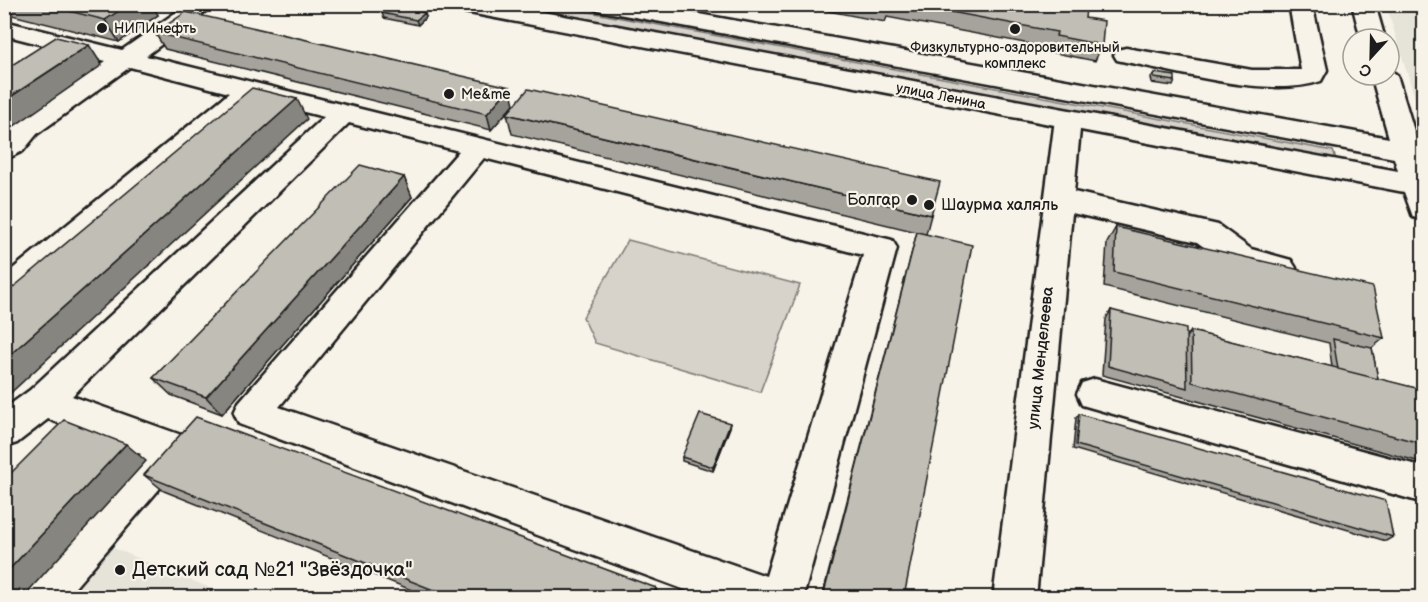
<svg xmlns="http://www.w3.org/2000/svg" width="1428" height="602" font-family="'Balsamiq Sans',sans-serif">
	<rect width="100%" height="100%" fill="#f7f3e8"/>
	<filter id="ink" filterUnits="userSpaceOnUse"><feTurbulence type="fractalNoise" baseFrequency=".0167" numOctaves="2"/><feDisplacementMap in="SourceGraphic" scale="12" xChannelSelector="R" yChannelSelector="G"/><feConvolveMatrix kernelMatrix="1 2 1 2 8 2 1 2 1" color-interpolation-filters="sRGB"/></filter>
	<g filter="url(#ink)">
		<!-- built -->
		<g fill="#e6e3d9">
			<polygon points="1386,5 1423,5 1423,123 1422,121"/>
			<polygon points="99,542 232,597 51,598"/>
		</g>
		<!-- green -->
		<g fill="#d7d3cb" stroke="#7a7874" stroke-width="1.5">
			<polygon points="511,5 552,5 1333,151 1336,159"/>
			<polygon points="628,240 800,285 760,392 595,343 583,317"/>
		</g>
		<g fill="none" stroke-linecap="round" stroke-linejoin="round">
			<!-- minor casing -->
			<g stroke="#1c1c1c" stroke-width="5">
				<g id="minor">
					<path d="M188 4H215L146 56 892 240 897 248 803 598H707L239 424 234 413 239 402 459 151 349 123 72 396 184 436 190 448 184 460 66 598H16L22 583 141 454 48 419 17 443 4 447V409L30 390 324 117 253 99 16 304 4 308V276L229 93 130 67 37 134 23 151 4 160V137L17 122 106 61 4 35V21L122 50ZM484 158 863 255 766 576 279 407Z"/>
					<path d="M1289 4H1312L1327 70 1321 81C1270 99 1179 72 1126 62L1117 60 1114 55 1117 50 1126 48 1252 70H1301Z"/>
					<polygon points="1068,111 1077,113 1081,119 1074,192 1218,225 1251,249 1291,260 1296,268 1291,276 1280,280 1242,271 1231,267 1197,242 1072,213 1036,598 993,598 1055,119 1059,113"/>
					<polygon points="1095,379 1424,467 1424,503 1082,405 1077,394 1082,383"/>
				</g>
			</g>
			<!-- major casing -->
			<g stroke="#1c1c1c" stroke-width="5">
				<g id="major">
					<polygon points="448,4 499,4 1398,171 1394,158 602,11 594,9 591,4 643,4 1389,138 1371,75 1389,75 1389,69 1397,75 1418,144 1424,145 1424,220 1413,217 1404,192 459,11 451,9"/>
					<polygon points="1352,4 1375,4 1385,39 1361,39"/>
				</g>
			</g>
			<!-- minor -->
			<use href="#minor" fill="#f7f3e8" fill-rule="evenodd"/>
			<!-- major -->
			<use href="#major" fill="#f7f3e8" fill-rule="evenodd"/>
		</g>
		<!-- wall -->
		<g fill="#a5a39c" stroke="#1c1c1c" stroke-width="1.5">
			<polygon points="4,4 152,4 158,15 119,42 4,13"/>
			<polygon points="824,4 1068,4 1085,18 1102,45 1095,61 1050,52 1051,48 887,17 885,22 823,10"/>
			<polygon points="382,13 426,17 418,25 384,18"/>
			<polygon points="155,33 514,104 491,130 165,49"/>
			<polygon points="1154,73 1175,81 1173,86 1152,83 1151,78"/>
			<polygon points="507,114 931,215 926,234 904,597 822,597 917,232 512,134"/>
			<polygon points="404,177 412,197 222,414 171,395 153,378"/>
			<polygon points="1116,227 1384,338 1372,348 1378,379 1424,390 1424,463 1102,375 1106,319 1111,310 1186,337 1191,331 1332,367 1329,343 1104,287 1107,243"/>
			<polygon points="1079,414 1393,537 1386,541 1073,449 1076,418"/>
			<polygon points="730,427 713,471 682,461 682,457"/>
			<polygon points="144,475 656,588 658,597 429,597 164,491"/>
		</g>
		<!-- shaded-wall -->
		<g fill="#86857f" stroke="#1c1c1c" stroke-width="1.5">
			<polygon points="129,4 152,4 158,15 119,42 105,20"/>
			<polygon points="425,13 426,17 418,25 416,20"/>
			<polygon points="89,45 102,65 4,133 4,101"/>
			<polygon points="510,87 514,104 491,130 487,114"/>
			<polygon points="297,99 307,119 4,399 4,360"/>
			<polygon points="404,177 412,197 222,414 206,397"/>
			<polygon points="730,423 730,427 713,471 713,467"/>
			<polygon points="126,444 146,461 23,597 4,597 4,575"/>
			<polygon points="656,588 658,597 652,597"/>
		</g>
		<!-- building -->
		<g fill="#c0beb5" stroke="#1c1c1c" stroke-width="1.5">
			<polygon points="41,4 129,4 105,20"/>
			<polygon points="909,4 1068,4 1086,8 1085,18 1104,21 1102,45 1056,36 1057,32"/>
			<polygon points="391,6 425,13 416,20 382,13"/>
			<polygon points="186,12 510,87 487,114 155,33"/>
			<polygon points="56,37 89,45 4,101 4,70"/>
			<polygon points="1154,73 1175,76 1175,81 1154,78"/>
			<polygon points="252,88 297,99 4,360 4,295"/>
			<polygon points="528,89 940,182 931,215 507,114"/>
			<polygon points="360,165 404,177 206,397 153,378"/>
			<polygon points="1116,227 1373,287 1384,338 1114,272"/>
			<polygon points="917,232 972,245 904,597 823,597"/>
			<polygon points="1111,310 1186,329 1187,388 1108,366"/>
			<polygon points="1191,331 1424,390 1424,444 1192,382"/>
			<polygon points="1333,339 1372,348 1378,379 1338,369"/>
			<polygon points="700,414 730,423 713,467 682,457"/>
			<polygon points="1079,414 1386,501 1393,537 1076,445"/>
			<polygon points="196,417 656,588 652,597 451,597 144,475"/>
			<polygon points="64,420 126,444 4,575 4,480"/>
		</g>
	</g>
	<!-- markers -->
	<g fill="#1c1c1c" stroke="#f7f3e8" stroke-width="2">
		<circle cx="102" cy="28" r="6"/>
		<circle cx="1015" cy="29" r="6"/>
		<circle cx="449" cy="94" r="6"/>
		<circle cx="912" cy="200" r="6"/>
		<circle cx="929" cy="205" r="6"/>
		<circle cx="120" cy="570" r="6"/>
	</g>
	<g text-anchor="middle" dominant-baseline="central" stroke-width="4.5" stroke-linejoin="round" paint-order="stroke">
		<!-- far-poi labels -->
		<g font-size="14" fill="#1c1c1c" stroke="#f7f3e8" text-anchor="start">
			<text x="114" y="28">НИПИнефть</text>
			<text x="1015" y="47" text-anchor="middle">Физкультурно-оздоровительный<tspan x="1015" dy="16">комплекс</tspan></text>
			<text x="461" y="94">Me&amp;me</text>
		</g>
		<!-- far-street labels -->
		<g font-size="14" fill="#1c1c1c" stroke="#f7f3e8">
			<text transform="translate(941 96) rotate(11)">улица Ленина</text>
		</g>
		<!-- poi labels -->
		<g font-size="16" fill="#1c1c1c" stroke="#f7f3e8" text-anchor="end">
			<text x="900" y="200">Болгар</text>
			<text x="941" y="205" text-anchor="start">Шаурма халяль</text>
		</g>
		<!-- street labels -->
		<g font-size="16" fill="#1c1c1c" stroke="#f7f3e8">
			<text transform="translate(1041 358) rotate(-84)">улица Менделеева</text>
		</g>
		<!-- near-poi labels -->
		<g font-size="20" fill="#1c1c1c" stroke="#f7f3e8" text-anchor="start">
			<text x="132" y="570">Детский сад №21 "Звёздочка"</text>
		</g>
	</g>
	<!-- margin -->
	<rect width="1428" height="602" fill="none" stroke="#f7f3e8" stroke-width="24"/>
	<rect x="12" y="12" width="1404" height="578" fill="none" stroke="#1c1c1c" stroke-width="2" filter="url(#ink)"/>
	<!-- north arrow -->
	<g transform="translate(1371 57) rotate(202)"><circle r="28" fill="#f7f3e8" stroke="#9f9d96" stroke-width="1.5"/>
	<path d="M0-4.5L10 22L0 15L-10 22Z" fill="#1c1c1c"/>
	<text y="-9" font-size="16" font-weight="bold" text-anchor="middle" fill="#1c1c1c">С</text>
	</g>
</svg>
